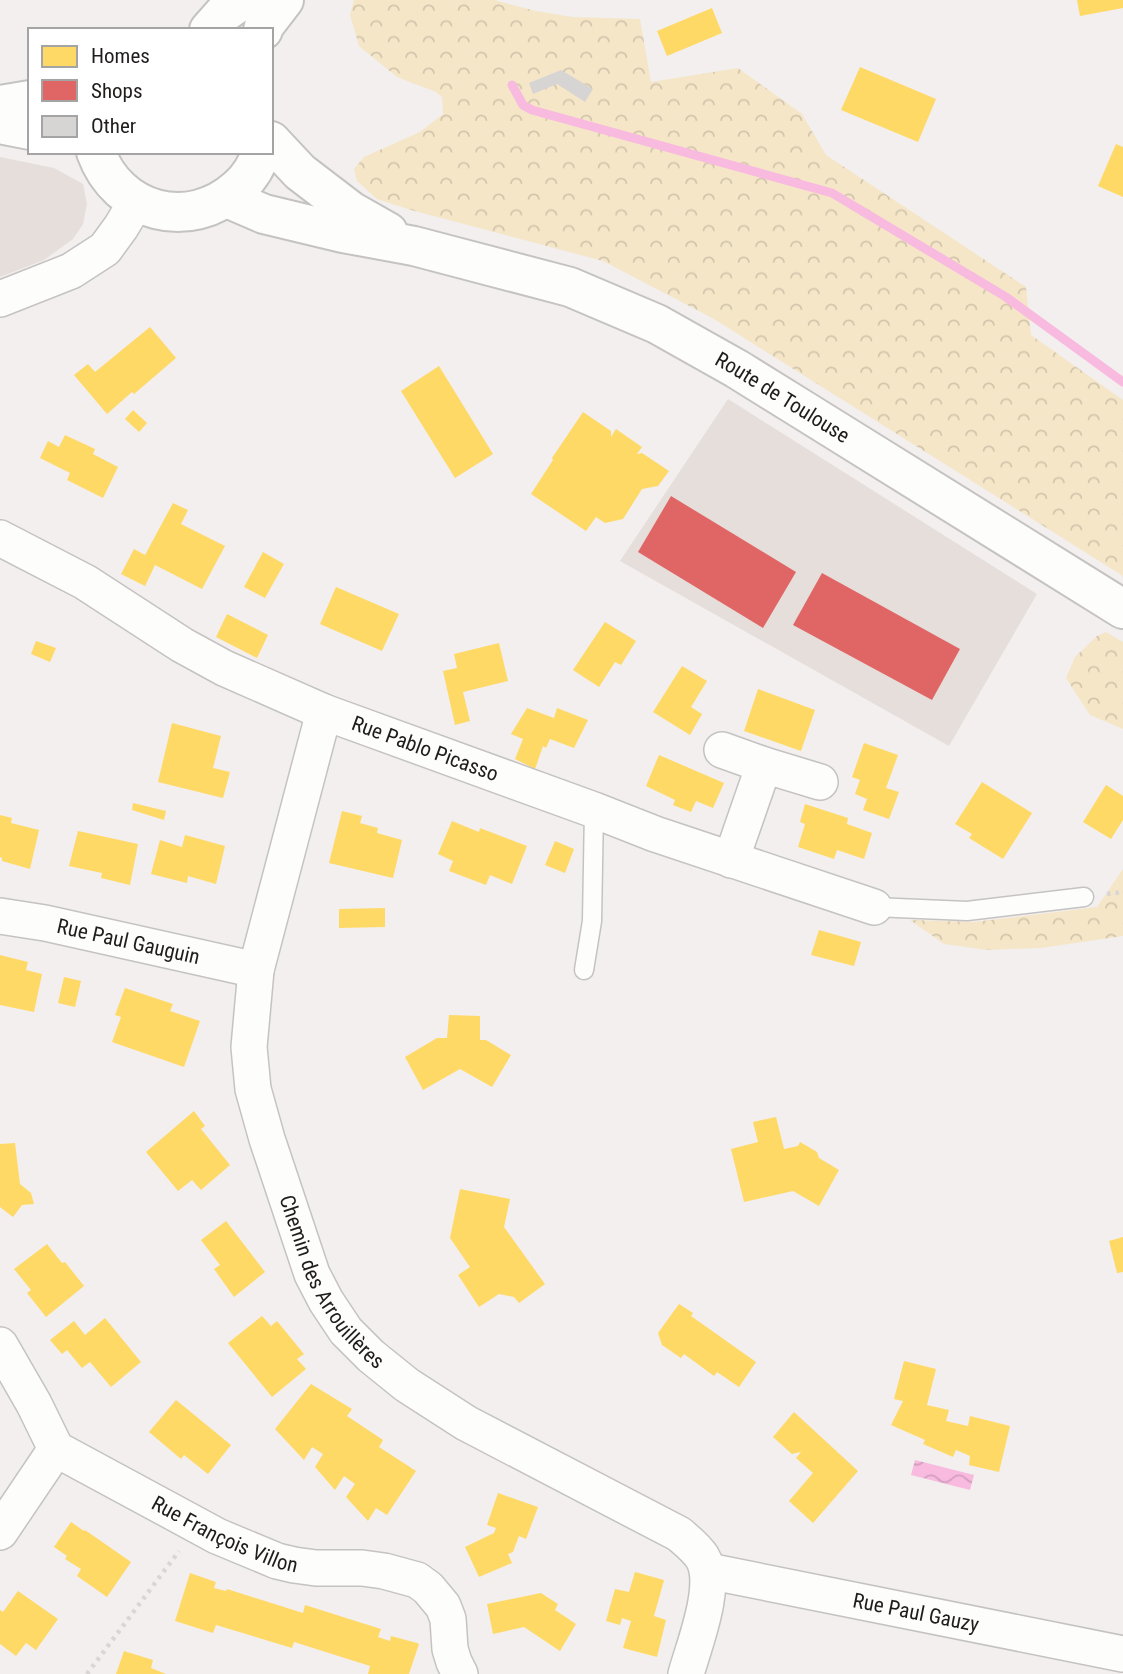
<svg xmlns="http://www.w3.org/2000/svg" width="1123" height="1674" font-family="'Roboto Condensed',sans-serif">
	<defs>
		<pattern id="forest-crowns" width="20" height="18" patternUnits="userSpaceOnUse" patternTransform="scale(1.75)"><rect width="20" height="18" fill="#f5e6c8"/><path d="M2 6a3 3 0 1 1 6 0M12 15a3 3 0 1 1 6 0" fill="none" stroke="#d2c5ab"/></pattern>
		<pattern id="water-waves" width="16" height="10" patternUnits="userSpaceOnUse" patternTransform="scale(1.75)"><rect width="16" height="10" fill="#f8badf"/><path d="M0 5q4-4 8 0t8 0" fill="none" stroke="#d49fbf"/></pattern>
	</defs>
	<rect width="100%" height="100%" fill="#f2efee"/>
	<!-- built -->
	<g fill="#e6dedb">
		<polygon points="0,157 54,168 83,184 87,204 83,224 73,239 44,260 0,277"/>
		<polygon points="728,399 1037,594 949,746 620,561"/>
	</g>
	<!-- forest -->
	<g fill="url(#forest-crowns)">
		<polygon points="354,0 494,0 536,11 573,17 640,19 651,82 738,68 802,114 826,155 1026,287 1031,335 1123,400 1123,576 714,319 603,261 411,210 377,199 357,181 354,169 364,157 420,132 443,114 442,97 436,92 397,77 359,46 350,15"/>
		<polygon points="1106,632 1123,642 1123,729 1090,715 1066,678 1075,657 1097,636"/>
		<polygon points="1123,869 1123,936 1041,948 987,950 944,944 910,920 974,922 1097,907"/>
	</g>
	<!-- water -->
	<polygon fill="url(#water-waves)" points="915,1460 974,1475 970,1490 911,1475"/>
	<!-- homes -->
	<g fill="#ffd966">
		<polygon points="1077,0 1123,0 1123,8 1080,16"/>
		<polygon points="712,8 722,33 667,56 657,31"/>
		<polygon points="860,67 936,99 918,142 841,110"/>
		<polygon points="1116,144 1123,147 1123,197 1098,186"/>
		<polygon points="150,327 176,358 134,394 132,392 107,414 74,375 88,364 95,372"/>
		<polygon points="439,366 493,454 455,478 401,391"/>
		<polygon points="133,410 147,423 139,432 125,419"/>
		<polygon points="583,412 611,431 611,437 616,429 642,447 637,454 642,453 669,471 658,486 642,489 623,519 605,523 596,517 586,531 531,494 553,460 552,458"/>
		<polygon points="65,435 95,449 93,454 118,467 103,498 67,480 70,473 40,458 48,441 59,447"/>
		<polygon points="173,503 188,510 181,524 225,546 202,589 155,565 145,586 121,574 134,549 145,555"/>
		<polygon points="263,552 284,564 265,598 244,587"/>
		<polygon points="336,587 399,614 382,651 320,624"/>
		<polygon points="227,614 268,635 257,658 216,637"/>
		<polygon points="605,622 636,641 621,665 615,662 599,687 573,670"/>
		<polygon points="36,641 56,648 50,662 31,654"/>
		<polygon points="499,643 508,681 463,692 470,721 455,725 443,671 457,668 454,654"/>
		<polygon points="682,666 707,681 691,707 702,714 690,735 653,712"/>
		<polygon points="758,689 815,710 801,751 744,731"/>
		<polygon points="527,708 554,718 557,708 588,720 574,748 550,739 546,748 543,746 535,769 515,759 523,739 511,734"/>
		<polygon points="172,723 221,736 213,768 230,772 223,798 158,782"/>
		<polygon points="864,743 898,755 886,788 899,792 889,819 863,810 867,799 855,794 860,780 852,777"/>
		<polygon points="659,755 724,783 713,808 696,801 691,812 673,805 675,800 646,786"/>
		<polygon points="982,782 1032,813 1003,859 969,838 972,834 955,824"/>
		<polygon points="1106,785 1123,796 1123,820 1111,839 1083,822"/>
		<polygon points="133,803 166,811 164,820 132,810"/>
		<polygon points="805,804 848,818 847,824 872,833 864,859 837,850 834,859 798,847 805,824 800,822"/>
		<polygon points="342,811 362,816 360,823 378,828 377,833 402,840 393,878 329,863"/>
		<polygon points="0,815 12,818 11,823 39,830 30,869 2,861 2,858 0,857"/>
		<polygon points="452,821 479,832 480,828 527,846 512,884 490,875 486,885 449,871 453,861 438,854"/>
		<polygon points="78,831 138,844 130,885 101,878 102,873 69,866"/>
		<polygon points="185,835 225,846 216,884 188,876 187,883 151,874 160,840 182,847"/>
		<polygon points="555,841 574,849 565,873 545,865"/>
		<polygon points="385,908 385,927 339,928 339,909"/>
		<polygon points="819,930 861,942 854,966 811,955"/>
		<polygon points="0,955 28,962 26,970 42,974 34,1012 0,1005"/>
		<polygon points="64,977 81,981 75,1007 58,1003"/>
		<polygon points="125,988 173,1004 170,1011 200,1021 184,1067 112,1042 121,1017 115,1015"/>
		<polygon points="449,1015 480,1016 480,1040 486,1040 511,1055 492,1087 460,1069 423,1090 405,1057 437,1038 447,1038"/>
		<polygon points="194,1111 205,1126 201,1129 230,1165 201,1190 192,1180 178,1191 146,1152"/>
		<polygon points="776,1117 784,1149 798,1146 800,1142 817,1152 819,1158 839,1170 819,1206 793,1191 744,1202 731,1149 758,1142 753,1122"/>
		<polygon points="15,1143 20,1184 31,1193 34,1204 22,1205 13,1217 0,1207 0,1144"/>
		<polygon points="460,1189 510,1199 504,1227 545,1284 519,1303 514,1297 499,1294 479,1307 458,1275 470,1267 450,1238"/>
		<polygon points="226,1221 265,1272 234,1297 214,1269 220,1265 201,1240"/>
		<polygon points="1123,1237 1123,1272 1117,1273 1109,1241"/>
		<polygon points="47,1244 62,1263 65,1262 84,1286 46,1317 27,1293 31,1290 14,1269"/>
		<polygon points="679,1304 693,1313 691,1316 756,1362 739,1387 717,1372 714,1376 684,1354 681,1358 662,1345 658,1333"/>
		<polygon points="262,1316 271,1326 277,1321 304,1354 297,1359 306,1369 272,1397 228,1343"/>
		<polygon points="105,1318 141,1362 111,1387 90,1362 82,1368 67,1350 62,1354 50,1340 74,1321 85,1335"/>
		<polygon points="904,1361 936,1369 927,1405 949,1410 946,1421 968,1426 970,1416 1010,1426 999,1472 969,1465 970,1456 956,1450 953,1457 923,1444 925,1440 891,1425 903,1401 894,1399"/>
		<polygon points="311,1384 352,1409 347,1416 383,1440 379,1447 416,1471 387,1515 376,1508 368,1521 346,1497 355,1484 344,1476 335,1490 315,1467 323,1454 312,1447 304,1460 275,1429"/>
		<polygon points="176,1400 231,1445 208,1474 184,1455 181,1459 149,1432"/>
		<polygon points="794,1412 858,1471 813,1523 789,1501 813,1473 796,1458 801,1452 792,1454 773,1437"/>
		<polygon points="498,1493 538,1507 526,1539 519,1536 513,1552 508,1554 512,1563 479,1577 465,1547 494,1533 496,1528 487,1525"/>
		<polygon points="71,1522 84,1531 85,1530 131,1562 107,1597 77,1576 81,1569 65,1559 67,1556 54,1547"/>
		<polygon points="635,1572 664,1580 654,1616 666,1620 657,1657 623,1648 631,1621 622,1618 620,1625 606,1621 615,1589 629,1592"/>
		<polygon points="190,1573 216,1582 214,1588 226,1591 227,1589 303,1613 305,1605 381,1629 378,1637 390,1641 391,1636 417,1643 419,1644 409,1674 368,1674 370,1666 294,1642 292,1648 216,1625 213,1633 175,1621"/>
		<polygon points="18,1591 58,1619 36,1650 26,1643 16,1656 0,1644 0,1610 3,1612"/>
		<polygon points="541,1593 558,1604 555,1610 576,1624 560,1651 524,1627 493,1634 487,1604"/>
		<polygon points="124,1651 153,1660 151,1668 166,1674 116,1674"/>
	</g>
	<!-- shops -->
	<g fill="#e06666">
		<polygon points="671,496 796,572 763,628 638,552"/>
		<polygon points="822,573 960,649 932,700 793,625"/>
	</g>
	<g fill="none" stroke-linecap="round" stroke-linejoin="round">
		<!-- stream -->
		<polyline stroke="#f8badf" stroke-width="9" points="512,85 523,105 532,110 832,193 1006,297 1123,382"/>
	</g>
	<!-- building -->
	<polygon fill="#d7d5d4" points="561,70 593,89 585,102 557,84 533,94 529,83"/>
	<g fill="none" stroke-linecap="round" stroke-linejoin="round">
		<!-- lane casing -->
		<g stroke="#c5c3c2" stroke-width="21">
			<g id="lane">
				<polyline points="874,907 967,911 1084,897"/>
				<polyline points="584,970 592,921 594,810"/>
			</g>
		</g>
		<!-- street casing -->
		<g stroke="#c5c3c2" stroke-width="38">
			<g id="street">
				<polyline points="0,299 71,271 105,249 121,227 136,202"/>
				<path id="s1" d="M0 538 85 582 182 645 224 668 324 712 594 810 655 834 874 907"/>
				<path id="s2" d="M324 712 256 970 249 1047 253 1089 267 1139 312 1274 326 1301 346 1331 371 1356 407 1385 466 1423 679 1534C687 1541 696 1548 702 1557 719 1584 694 1645 686 1674"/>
				<polyline points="722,750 764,765 731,860"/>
				<polyline points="764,765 820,782"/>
				<path id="s3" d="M0 916 45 923 256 970"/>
				<path id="s4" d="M0 1345 34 1404 56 1449 217 1536 277 1561 294 1565 316 1568H362L384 1571 417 1580 428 1588 443 1606 448 1619 450 1649 454 1662 460 1674"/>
				<polyline points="0,1532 56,1449"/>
				<path id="s5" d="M708 1571 1123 1654"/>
			</g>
		</g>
		<!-- secondary casing -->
		<g stroke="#c5c3c2" stroke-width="42">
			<g id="secondary">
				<polyline points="209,30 225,12 242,0"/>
				<polyline points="263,30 264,26 284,0"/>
				<polyline points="0,105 30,100"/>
				<polyline points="0,124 30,130"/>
				<polyline points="271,141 300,172 351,211 388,232"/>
				<path d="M96 152C118 213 189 232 238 188 248 179 257 166 261 152"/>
				<path id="s6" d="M227 198 264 214 343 233 414 246 570 287 657 324 737 369 803 410 1123 609"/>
			</g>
		</g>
		<!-- path -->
		<g stroke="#d8d6d6" stroke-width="4.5" stroke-dasharray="3.5 5" stroke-linecap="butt">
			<polyline points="1107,894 1123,892"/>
			<polyline points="87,1674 179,1551"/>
		</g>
		<!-- lane -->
		<use href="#lane" stroke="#fdfdfc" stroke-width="18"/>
		<!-- street -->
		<use href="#street" stroke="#fdfdfc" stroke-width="35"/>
		<!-- secondary -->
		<use href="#secondary" stroke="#fdfdfc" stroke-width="38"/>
	</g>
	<g text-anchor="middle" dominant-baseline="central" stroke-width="7" stroke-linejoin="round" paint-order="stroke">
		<!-- street labels -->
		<g font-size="21" fill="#1f1c1c" stroke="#fff">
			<text stroke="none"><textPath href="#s6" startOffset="595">Route de Toulouse</textPath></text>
			<text stroke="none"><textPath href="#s1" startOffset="476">Rue Pablo Picasso</textPath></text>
			<text stroke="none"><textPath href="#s3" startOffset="131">Rue Paul Gauguin</textPath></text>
			<text stroke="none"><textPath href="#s2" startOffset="597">Chemin des Arrouillères</textPath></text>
			<text stroke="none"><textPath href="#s4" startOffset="308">Rue François Villon</textPath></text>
			<text stroke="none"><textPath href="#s5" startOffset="212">Rue Paul Gauzy</textPath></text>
		</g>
	</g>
	<!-- legend -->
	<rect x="28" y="28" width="245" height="126" fill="#ffffff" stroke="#a5a4a4" stroke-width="2"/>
	<rect x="42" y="46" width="35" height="21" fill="#ffd966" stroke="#a5a4a4" stroke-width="2"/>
	<text x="91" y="63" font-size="21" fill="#1f1c1c">Homes</text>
	<rect x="42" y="80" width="35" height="21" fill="#e06666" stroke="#a5a4a4" stroke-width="2"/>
	<text x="91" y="98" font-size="21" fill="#1f1c1c">Shops</text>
	<rect x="42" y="116" width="35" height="21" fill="#d7d5d4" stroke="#a5a4a4" stroke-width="2"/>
	<text x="91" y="133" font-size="21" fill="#1f1c1c">Other</text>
</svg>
